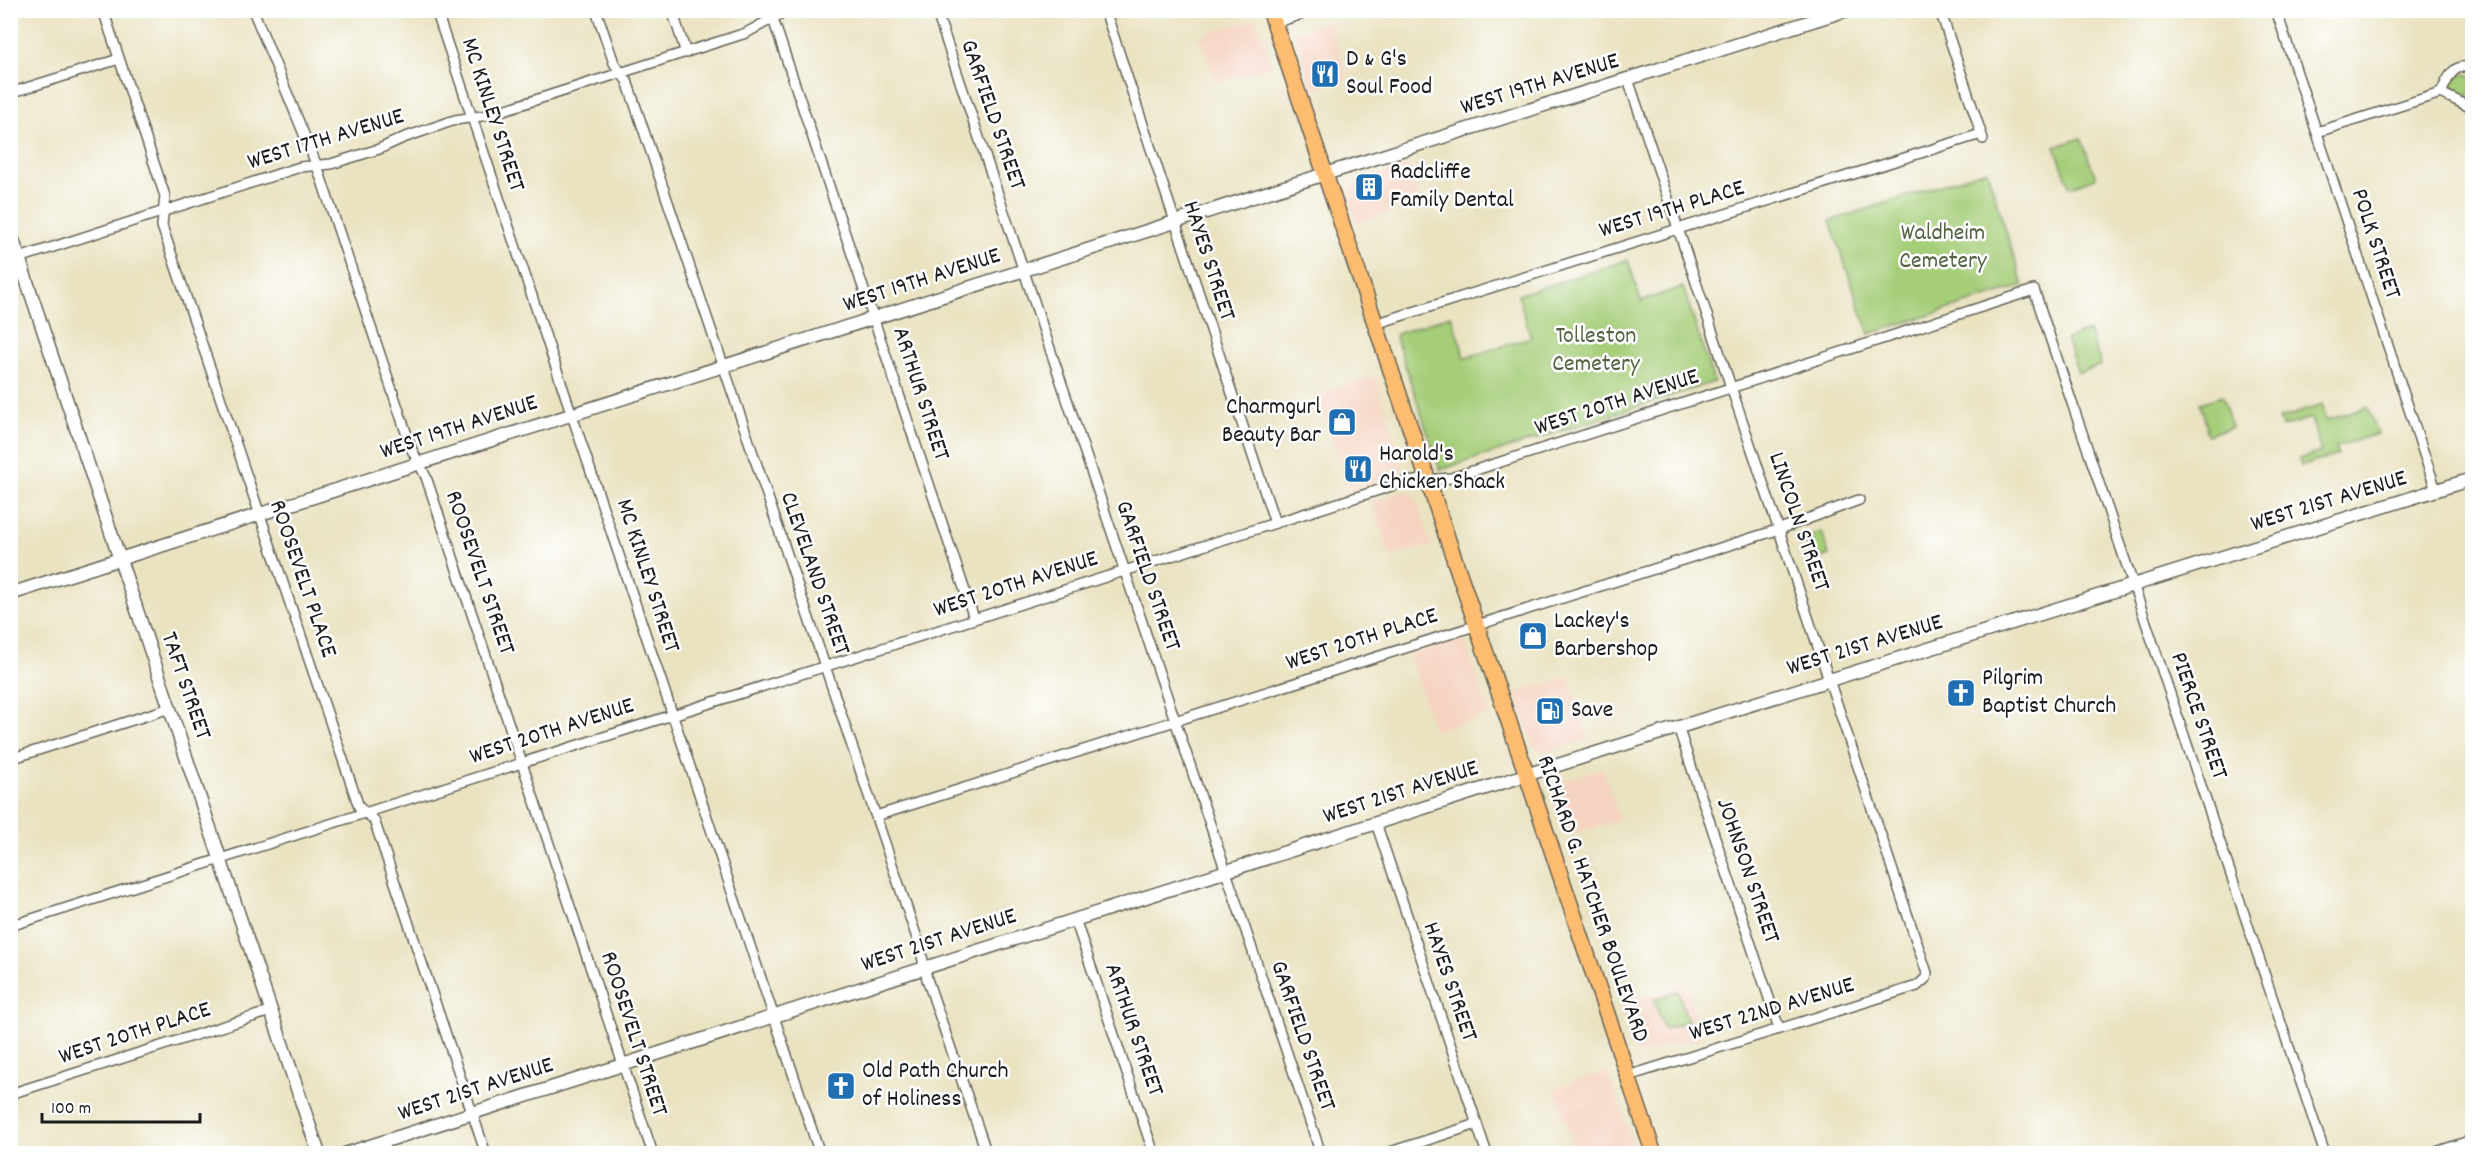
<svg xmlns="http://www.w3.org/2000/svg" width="2483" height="1164" font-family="Dekko,sans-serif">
	<rect width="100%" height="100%" fill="#fff"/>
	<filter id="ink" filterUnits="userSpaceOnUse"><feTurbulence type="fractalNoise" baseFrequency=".0167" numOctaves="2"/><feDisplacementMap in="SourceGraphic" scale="12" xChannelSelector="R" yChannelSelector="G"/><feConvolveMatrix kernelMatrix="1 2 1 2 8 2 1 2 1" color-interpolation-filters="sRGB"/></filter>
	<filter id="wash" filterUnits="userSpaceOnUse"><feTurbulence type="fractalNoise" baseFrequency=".008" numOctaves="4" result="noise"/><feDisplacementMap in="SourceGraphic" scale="24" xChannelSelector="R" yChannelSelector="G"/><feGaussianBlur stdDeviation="1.35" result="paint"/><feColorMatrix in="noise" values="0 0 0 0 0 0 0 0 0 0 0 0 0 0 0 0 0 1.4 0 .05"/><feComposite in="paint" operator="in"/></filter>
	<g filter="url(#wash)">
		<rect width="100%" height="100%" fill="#eae3c2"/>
		<!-- built -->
		<g fill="#f5d3c1">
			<polygon points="1256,19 1272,66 1216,83 1200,36"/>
			<polygon points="1329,22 1348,78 1312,90 1295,36 1297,33"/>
			<polygon points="1409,164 1421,202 1357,222 1348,196 1351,183"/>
			<polygon points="1376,376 1403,468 1398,473 1350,492 1317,395"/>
			<polygon points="1406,491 1415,495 1432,545 1390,558 1372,502"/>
			<polygon points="1453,641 1465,643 1489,714 1434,731 1409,655"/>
			<polygon points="1568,677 1588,739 1544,753 1533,745 1515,693"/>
			<polygon points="1603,768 1620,820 1563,837 1550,795 1552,785"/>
			<polygon points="1686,983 1704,1038 1681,1041 1637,1055 1620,1006"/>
			<polygon points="1607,1071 1637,1153 1576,1153 1555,1089"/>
		</g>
		<!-- green -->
		<g fill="#a6ce79" stroke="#61754a" stroke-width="1.5">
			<circle cx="2464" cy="85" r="11"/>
			<polygon points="2081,138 2096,178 2070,187 2055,147"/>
			<polygon points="1987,170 2023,286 1869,334 1830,221"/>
			<polygon points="1628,260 1641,301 1683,287 1714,382 1440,470 1396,338 1396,334 1451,315 1465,358 1531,337 1518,295"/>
			<polygon points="2089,331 2101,365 2078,373 2066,339"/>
			<polygon points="2222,396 2232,427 2207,435 2205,429 2207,427 2200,403"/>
			<polygon points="2322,405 2327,420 2368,407 2377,434 2336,447 2338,455 2301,466 2299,459 2321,452 2311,418 2282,427 2279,419"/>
			<polygon points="1822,532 1829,555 1807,562 1799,539"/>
			<polygon points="1678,991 1688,1021 1664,1029 1654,999"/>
		</g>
	</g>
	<g filter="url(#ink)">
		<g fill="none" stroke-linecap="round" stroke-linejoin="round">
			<!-- minor casing -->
			<g stroke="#646256" stroke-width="12">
				<g id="minor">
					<polyline points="103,10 165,196 162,226 359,807 374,820 486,1154"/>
					<polyline points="253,10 317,166 412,450 426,477 653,1154"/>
					<polyline points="436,10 820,1154"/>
					<polyline points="596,10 614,63 627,81 920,947 927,979 987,1154"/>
					<polyline points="672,10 686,53"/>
					<polyline points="770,10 974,618"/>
					<polyline points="936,10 1321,1154"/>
					<polyline points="1105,10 1275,523"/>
					<polyline points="1940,10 1983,139"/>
					<polyline points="2276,10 2436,490"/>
					<polyline points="1274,23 1315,10"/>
					<polyline points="10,93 119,59"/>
					<path d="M2441 93C2448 78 2453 62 2472 68"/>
					<polyline points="2317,132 2441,93 2472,108"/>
					<polyline points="10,261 300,167 331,164 379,149 403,138 455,120 488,115 746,33 788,10"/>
					<polyline points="1375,324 1981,134"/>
					<polyline points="1678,727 1779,1028"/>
					<polyline points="10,759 170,708"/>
					<polyline points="876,816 1780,529 1859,500"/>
					<polyline points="1376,823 1487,1154"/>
					<polyline points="1075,919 1154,1154"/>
					<polyline points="10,926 1404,482 1451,478 2034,290 2325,1154"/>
					<polyline points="1628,1076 1917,986 1926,978 1927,973 1628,79"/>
					<polyline points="10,1094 271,1011"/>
					<polyline points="1384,1154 1477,1124"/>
					<polyline points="2430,1154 2472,1140"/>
				</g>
			</g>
			<!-- tertiary casing -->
			<g stroke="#646256" stroke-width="15">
				<g id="tertiary">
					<polyline points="10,231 319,1154"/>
					<polyline points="10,594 1325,174 1847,10"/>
					<polyline points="345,1154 1526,775 2472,479"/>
				</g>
			</g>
			<!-- primary casing -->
			<g stroke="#646256" stroke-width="18">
				<polyline id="primary" points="1270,10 1654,1154"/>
			</g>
			<!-- minor -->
			<use href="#minor" stroke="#fff" stroke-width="9"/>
			<!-- tertiary -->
			<use href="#tertiary" stroke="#fff" stroke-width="12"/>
			<!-- primary -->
			<use href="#primary" stroke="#febc70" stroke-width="15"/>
		</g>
	</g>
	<!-- icons -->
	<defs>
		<g id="restaurant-square" transform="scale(1.5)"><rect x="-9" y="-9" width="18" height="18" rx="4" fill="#1f6fb2" stroke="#fff"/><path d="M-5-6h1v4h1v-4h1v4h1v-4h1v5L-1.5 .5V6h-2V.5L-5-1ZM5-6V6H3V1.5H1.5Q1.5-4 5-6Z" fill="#fff"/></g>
		<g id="building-square" transform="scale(1.5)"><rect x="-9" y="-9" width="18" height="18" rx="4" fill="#1f6fb2" stroke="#fff"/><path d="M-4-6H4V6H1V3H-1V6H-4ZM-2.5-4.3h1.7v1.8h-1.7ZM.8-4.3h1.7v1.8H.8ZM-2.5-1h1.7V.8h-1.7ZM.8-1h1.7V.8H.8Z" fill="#fff"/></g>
		<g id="shop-square" transform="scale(1.5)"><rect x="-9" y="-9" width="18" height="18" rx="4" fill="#1f6fb2" stroke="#fff"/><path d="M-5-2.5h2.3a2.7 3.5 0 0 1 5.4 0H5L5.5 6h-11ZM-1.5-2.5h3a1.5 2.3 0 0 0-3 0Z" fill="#fff"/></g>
		<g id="church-square" transform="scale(1.5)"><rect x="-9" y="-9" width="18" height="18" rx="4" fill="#1f6fb2" stroke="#fff"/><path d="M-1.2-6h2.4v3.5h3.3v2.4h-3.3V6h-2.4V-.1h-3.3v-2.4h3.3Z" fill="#fff"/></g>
		<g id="fuel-square" transform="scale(1.5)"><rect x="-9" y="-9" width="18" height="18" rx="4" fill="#1f6fb2" stroke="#fff"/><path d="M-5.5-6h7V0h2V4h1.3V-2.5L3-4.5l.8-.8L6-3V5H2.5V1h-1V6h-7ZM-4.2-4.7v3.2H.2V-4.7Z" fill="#fff"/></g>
	</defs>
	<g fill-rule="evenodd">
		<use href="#restaurant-square" x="1325" y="74"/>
		<use href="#building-square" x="1369" y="187"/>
		<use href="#shop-square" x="1342" y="422"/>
		<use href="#restaurant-square" x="1358" y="469"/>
		<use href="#shop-square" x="1533" y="636"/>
		<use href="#church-square" x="1961" y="693"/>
		<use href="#fuel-square" x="1550" y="711"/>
		<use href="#church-square" x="841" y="1086"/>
	</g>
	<g text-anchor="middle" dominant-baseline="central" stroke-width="5" stroke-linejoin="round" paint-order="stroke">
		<!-- poi labels -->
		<g font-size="24" fill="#1c1c1c" stroke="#fff" text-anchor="start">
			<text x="1346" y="60">D &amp; G's<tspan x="1346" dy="28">Soul Food</tspan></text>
			<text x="1390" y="173">Radcliffe<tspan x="1390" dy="28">Family Dental</tspan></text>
			<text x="1321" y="408" text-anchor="end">Charmgurl<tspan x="1321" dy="28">Beauty Bar</tspan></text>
			<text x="1379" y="455">Harold's<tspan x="1379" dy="28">Chicken Shack</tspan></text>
			<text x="1554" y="622">Lackey's<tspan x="1554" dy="28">Barbershop</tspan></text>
			<text x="1982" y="679">Pilgrim<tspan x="1982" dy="28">Baptist Church</tspan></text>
			<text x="1571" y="711">Save</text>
			<text x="862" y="1072">Old Path Church<tspan x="862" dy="28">of Holiness</tspan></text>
		</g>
		<!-- street labels -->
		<g font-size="24" fill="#1c1c1c" stroke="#fff">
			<text transform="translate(1540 85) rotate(-17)">WEST 19TH AVENUE</text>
			<text transform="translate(492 115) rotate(72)">MC KINLEY STREET</text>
			<text transform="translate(992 115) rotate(71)">GARFIELD STREET</text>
			<text transform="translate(326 140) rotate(-17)">WEST 17TH AVENUE</text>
			<text transform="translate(1672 210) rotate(-17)">WEST 19TH PLACE</text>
			<text transform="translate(2375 244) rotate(72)">POLK STREET</text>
			<text transform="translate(1208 261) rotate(72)">HAYES STREET</text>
			<text transform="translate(922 281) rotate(-18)">WEST 19TH AVENUE</text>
			<text transform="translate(920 394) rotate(72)">ARTHUR STREET</text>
			<text transform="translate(1617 403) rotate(-18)">WEST 20TH AVENUE</text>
			<text transform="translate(459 428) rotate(-18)">WEST 19TH AVENUE</text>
			<text transform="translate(2329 502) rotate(-17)">WEST 21ST AVENUE</text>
			<text transform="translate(1798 522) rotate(71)">LINCOLN STREET</text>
			<text transform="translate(479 573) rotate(71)">ROOSEVELT STREET</text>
			<text transform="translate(814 574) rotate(71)">CLEVELAND STREET</text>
			<text transform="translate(647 576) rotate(72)">MC KINLEY STREET</text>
			<text transform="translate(1147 576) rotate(71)">GARFIELD STREET</text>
			<text transform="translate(302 579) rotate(71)">ROOSEVELT PLACE</text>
			<text transform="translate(1016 585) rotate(-18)">WEST 20TH AVENUE</text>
			<text transform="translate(1362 640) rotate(-18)">WEST 20TH PLACE</text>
			<text transform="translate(1865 646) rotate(-17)">WEST 21ST AVENUE</text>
			<text transform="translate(185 686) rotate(71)">TAFT STREET</text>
			<text transform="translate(2198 716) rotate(71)">PIERCE STREET</text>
			<text transform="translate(552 732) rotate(-18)">WEST 20TH AVENUE</text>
			<text transform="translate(1401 793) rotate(-18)">WEST 21ST AVENUE</text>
			<text transform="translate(1747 871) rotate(71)">JOHNSON STREET</text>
			<text transform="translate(1592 899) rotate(71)">RICHARD G. HATCHER BOULEVARD</text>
			<text transform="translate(939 941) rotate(-18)">WEST 21ST AVENUE</text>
			<text transform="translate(1449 982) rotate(71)">HAYES STREET</text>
			<text transform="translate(1772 1010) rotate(-17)">WEST 22ND AVENUE</text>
			<text transform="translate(1133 1030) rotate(71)">ARTHUR STREET</text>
			<text transform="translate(135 1034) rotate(-18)">WEST 20TH PLACE</text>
			<text transform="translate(633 1034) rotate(72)">ROOSEVELT STREET</text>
			<text transform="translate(1302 1036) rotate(71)">GARFIELD STREET</text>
			<text transform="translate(476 1090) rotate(-18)">WEST 21ST AVENUE</text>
		</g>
		<!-- park labels -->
		<g font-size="24" fill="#536341" stroke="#fff">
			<text x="1943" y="234">Waldheim<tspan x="1943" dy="28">Cemetery</tspan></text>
			<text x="1596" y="337">Tolleston<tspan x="1596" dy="28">Cemetery</tspan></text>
		</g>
	</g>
	<!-- margin -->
	<rect width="2483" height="1164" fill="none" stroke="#fff" stroke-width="36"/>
	<!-- scale -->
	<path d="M42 1113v9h158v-9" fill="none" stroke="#1c1c1c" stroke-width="3"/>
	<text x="51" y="1113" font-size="18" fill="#1c1c1c" stroke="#ffffff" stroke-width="4.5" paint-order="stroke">100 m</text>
</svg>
